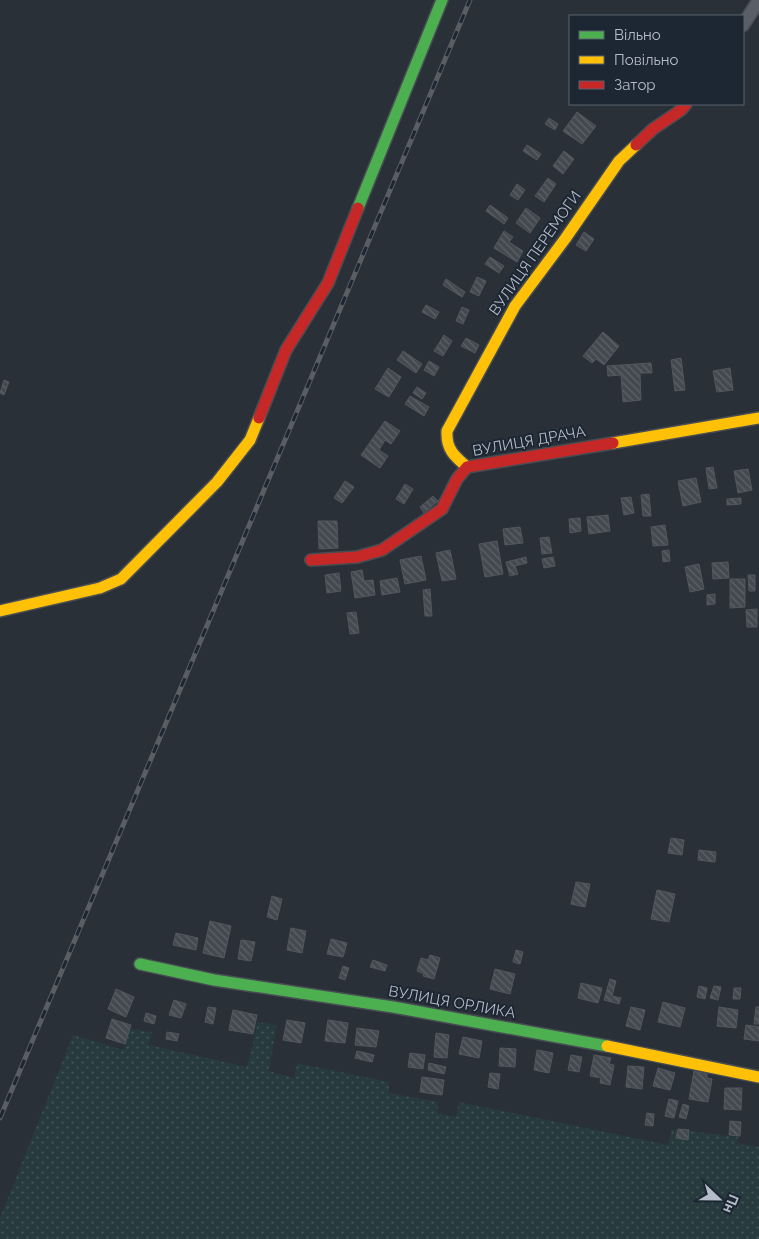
<svg xmlns="http://www.w3.org/2000/svg" width="759" height="1239" font-family="Raleway,sans-serif">
	<defs>
		<pattern id="garden-dots" width="8" height="8" patternUnits="userSpaceOnUse" patternTransform="scale(1.25)"><rect width="8" height="8" fill="#273a3e"/><path d="M2 2h.1M6 6h.1" fill="none" stroke="#445559" stroke-width="1.8" stroke-linecap="round"/></pattern>
		<pattern id="building-back-hatch" width="6" height="6" patternUnits="userSpaceOnUse" patternTransform="scale(1.25)"><rect width="6" height="6" fill="#444950"/><path d="M-1 5l2 2M0 0l6 6M5-1l2 2" fill="none" stroke="#5d6168"/></pattern>
	</defs>
	<rect width="100%" height="100%" fill="#2a3038"/>
	<!-- garden -->
	<polygon fill="url(#garden-dots)" points="258,1022 277,1025 269,1071 294,1078 297,1063 389,1082 389,1093 438,1102 437,1113 456,1117 459,1102 668,1145 672,1129 738,1137 737,1143 759,1147 759,1239 0,1239 0,1218 73,1035 124,1050 130,1029 152,1032 149,1045 247,1067"/>
	<!-- building -->
	<g fill="url(#building-back-hatch)" stroke="#52575f">
		<polygon points="577,112 596,126 582,144 563,131"/>
		<polygon points="549,118 558,124 555,130 545,124"/>
		<polygon points="527,145 541,154 537,160 523,151"/>
		<polygon points="564,151 574,159 563,174 553,166"/>
		<polygon points="548,178 556,184 544,202 535,196"/>
		<polygon points="517,184 525,190 518,200 510,195"/>
		<polygon points="490,205 508,218 504,224 486,211"/>
		<polygon points="526,208 540,218 530,233 516,223"/>
		<polygon points="504,231 513,237 509,242 523,251 517,262 494,248"/>
		<polygon points="584,232 594,239 586,251 576,245"/>
		<polygon points="490,257 504,266 499,273 485,264"/>
		<polygon points="477,277 486,281 479,296 470,292"/>
		<polygon points="446,279 465,292 462,297 443,285"/>
		<polygon points="426,305 439,312 435,319 422,312"/>
		<polygon points="462,307 469,310 463,324 456,321"/>
		<polygon points="603,332 619,346 604,365 596,359 592,363 583,356"/>
		<polygon points="444,335 452,341 443,356 434,351"/>
		<polygon points="466,338 479,345 475,353 461,346"/>
		<polygon points="403,351 422,364 416,373 397,360"/>
		<polygon points="681,358 685,390 675,391 671,360"/>
		<polygon points="429,361 439,367 434,376 424,370"/>
		<polygon points="651,363 652,373 640,373 641,400 623,402 621,375 608,376 607,366"/>
		<polygon points="388,368 401,377 389,397 375,389"/>
		<polygon points="730,368 733,390 717,392 713,371"/>
		<polygon points="4,380 9,382 4,395 0,393"/>
		<polygon points="417,387 426,393 422,399 413,393"/>
		<polygon points="410,396 429,407 424,416 405,404"/>
		<polygon points="385,421 400,431 391,444 385,440 379,450 388,456 380,468 361,455"/>
		<polygon points="713,467 717,488 709,489 706,468"/>
		<polygon points="748,469 752,490 738,493 734,471"/>
		<polygon points="696,478 701,502 683,506 678,481"/>
		<polygon points="345,481 354,487 342,503 334,498"/>
		<polygon points="405,484 413,489 404,504 396,499"/>
		<polygon points="649,494 651,516 643,516 641,495"/>
		<polygon points="433,496 438,501 424,513 420,507"/>
		<polygon points="631,497 634,513 624,515 621,498"/>
		<polygon points="741,498 741,504 727,505 727,499"/>
		<polygon points="608,515 610,531 589,534 587,517"/>
		<polygon points="580,518 581,531 570,533 569,519"/>
		<polygon points="318,521 337,521 338,548 319,549"/>
		<polygon points="665,525 668,545 653,546 651,527"/>
		<polygon points="520,527 523,543 505,545 503,529"/>
		<polygon points="549,537 552,553 542,554 540,538"/>
		<polygon points="497,541 503,574 485,577 479,544"/>
		<polygon points="450,550 456,579 442,581 436,553"/>
		<polygon points="669,550 670,561 663,562 662,551"/>
		<polygon points="421,556 426,580 405,584 400,560"/>
		<polygon points="526,557 527,563 515,566 518,574 510,576 506,562"/>
		<polygon points="553,557 555,566 544,568 542,559"/>
		<polygon points="728,562 729,578 713,579 712,563"/>
		<polygon points="699,564 704,589 690,592 685,567"/>
		<polygon points="362,570 364,581 373,580 375,595 355,598 351,572"/>
		<polygon points="339,573 341,591 327,593 325,575"/>
		<polygon points="748,575 755,575 755,591 749,591"/>
		<polygon points="397,578 400,592 382,595 380,581"/>
		<polygon points="730,579 745,579 745,607 730,608"/>
		<polygon points="430,589 432,616 425,616 423,590"/>
		<polygon points="715,594 715,604 707,605 707,595"/>
		<polygon points="757,609 757,627 747,627 746,610"/>
		<polygon points="356,612 359,633 350,634 347,613"/>
		<polygon points="671,838 684,840 682,855 668,853"/>
		<polygon points="699,850 716,852 715,862 698,860"/>
		<polygon points="576,882 590,884 585,907 571,904"/>
		<polygon points="657,890 675,894 669,922 651,919"/>
		<polygon points="272,896 282,899 277,920 267,917"/>
		<polygon points="210,921 231,926 224,958 203,953"/>
		<polygon points="291,928 306,931 302,953 287,950"/>
		<polygon points="176,933 198,938 196,950 173,945"/>
		<polygon points="331,939 347,943 343,957 327,954"/>
		<polygon points="241,940 255,942 251,961 238,959"/>
		<polygon points="516,950 523,952 520,964 513,962"/>
		<polygon points="430,955 440,958 434,979 423,976 424,974 417,971 421,958 428,960"/>
		<polygon points="373,960 387,965 385,971 370,967"/>
		<polygon points="343,966 349,968 345,980 339,978"/>
		<polygon points="495,969 515,974 510,994 490,989"/>
		<polygon points="610,979 616,981 612,996 621,998 619,1004 604,1000"/>
		<polygon points="581,983 602,988 598,1003 578,998"/>
		<polygon points="699,986 707,988 705,999 697,997"/>
		<polygon points="714,986 721,987 718,1000 710,998"/>
		<polygon points="734,988 741,988 740,999 733,999"/>
		<polygon points="116,989 134,997 126,1017 108,1009"/>
		<polygon points="174,1000 186,1004 181,1018 169,1015"/>
		<polygon points="663,1002 685,1008 680,1027 658,1022"/>
		<polygon points="208,1007 216,1008 213,1024 205,1022"/>
		<polygon points="631,1007 645,1010 640,1030 626,1026"/>
		<polygon points="719,1007 738,1010 736,1028 717,1026"/>
		<polygon points="756,1007 759,1007 759,1024 754,1024"/>
		<polygon points="233,1010 257,1015 253,1034 229,1030"/>
		<polygon points="146,1013 156,1016 154,1024 144,1021"/>
		<polygon points="112,1019 131,1025 125,1044 106,1038"/>
		<polygon points="287,1020 305,1023 301,1043 283,1040"/>
		<polygon points="328,1020 348,1023 345,1043 325,1041"/>
		<polygon points="746,1025 759,1027 759,1041 744,1039"/>
		<polygon points="357,1028 379,1031 376,1047 355,1045"/>
		<polygon points="167,1032 179,1034 177,1041 166,1039"/>
		<polygon points="436,1033 449,1035 447,1058 434,1057"/>
		<polygon points="463,1037 482,1041 479,1058 459,1054"/>
		<polygon points="500,1048 516,1049 515,1067 499,1066"/>
		<polygon points="537,1050 553,1053 549,1073 534,1070"/>
		<polygon points="357,1051 374,1055 372,1062 355,1058"/>
		<polygon points="410,1053 425,1055 423,1069 408,1067"/>
		<polygon points="571,1055 582,1057 579,1072 568,1070"/>
		<polygon points="594,1055 611,1058 609,1064 614,1065 610,1085 600,1083 601,1078 590,1076"/>
		<polygon points="429,1063 446,1067 444,1074 428,1070"/>
		<polygon points="628,1066 644,1067 642,1089 626,1087"/>
		<polygon points="658,1068 675,1073 670,1090 653,1086"/>
		<polygon points="694,1071 707,1074 707,1078 712,1079 708,1102 689,1099"/>
		<polygon points="490,1073 500,1074 498,1089 488,1087"/>
		<polygon points="422,1077 444,1080 442,1095 420,1092"/>
		<polygon points="725,1088 742,1088 741,1110 724,1109"/>
		<polygon points="669,1099 678,1101 674,1118 665,1116"/>
		<polygon points="683,1104 689,1106 686,1119 679,1117"/>
		<polygon points="647,1113 654,1114 653,1126 645,1125"/>
		<polygon points="730,1121 741,1122 740,1136 729,1135"/>
		<polygon points="678,1129 689,1130 688,1140 676,1138"/>
	</g>
	<g fill="none" stroke-linecap="round" stroke-linejoin="round">
		<!-- street casing -->
		<g stroke="#484c53" stroke-width="15">
			<polyline id="street" points="743,25 759,0"/>
		</g>
		<!-- fast casing -->
		<g stroke="#484c53" stroke-width="14">
			<g id="fast">
				<polyline points="358,208 442,0"/>
				<polyline points="140,964 214,980 393,1007 607,1046"/>
			</g>
		</g>
		<!-- slow casing -->
		<g stroke="#484c53" stroke-width="14">
			<g id="slow">
				<polyline points="613,443 759,418"/>
				<path d="M467 467C454 456 446 449 447 431L515 306 565 239 619 161 636 145"/>
				<polyline points="0,611 100,588 121,579 217,482 250,440 259,418"/>
				<polyline points="607,1046 759,1077"/>
			</g>
		</g>
		<!-- jam casing -->
		<g stroke="#484c53" stroke-width="14">
			<g id="jam">
				<polyline points="636,145 653,129 681,110 686,104"/>
				<polyline points="259,418 286,350 328,283 358,208"/>
				<polyline points="311,560 357,557 382,550 442,509 457,479 467,467 613,443"/>
			</g>
		</g>
		<!-- street -->
		<use href="#street" stroke="#5a5e66" stroke-width="12"/>
		<!-- fast -->
		<use href="#fast" stroke="#4caf50" stroke-width="11"/>
		<!-- slow -->
		<use href="#slow" stroke="#ffc107" stroke-width="11"/>
		<!-- jam -->
		<use href="#jam" stroke="#c62828" stroke-width="11"/>
		<!-- rail casing -->
		<g stroke="#595d64" stroke-width="5">
			<polyline id="rail" points="0,1118 470,0"/>
		</g>
		<!-- rail -->
		<use href="#rail" stroke="#1d2633" stroke-width="3" stroke-dasharray="9" stroke-linecap="butt"/>
	</g>
	<g text-anchor="middle" dominant-baseline="central" stroke-width="4" stroke-linejoin="round" paint-order="stroke">
		<!-- street labels -->
		<g font-size="15" fill="#b4bcc9" stroke="#1d2633">
			<text transform="translate(535 253) rotate(-55)">ВУЛИЦЯ ПЕРЕМОГИ</text>
			<text transform="translate(529 441) rotate(-10)">ВУЛИЦЯ ДРАЧА</text>
			<text transform="translate(452 1002) rotate(10)">ВУЛИЦЯ ОРЛИКА</text>
		</g>
	</g>
	<!-- legend -->
	<rect x="569" y="15" width="175" height="90" fill="#1d2633" stroke="#59626f"/>
	<rect x="579" y="31" width="25" height="8" fill="#4caf50" stroke="#59626f"/>
	<text x="614" y="40" font-size="15" fill="#b4bcc9">Вільно</text>
	<rect x="579" y="56" width="25" height="8" fill="#ffc107" stroke="#59626f"/>
	<text x="614" y="65" font-size="15" fill="#b4bcc9">Повільно</text>
	<rect x="579" y="81" width="25" height="8" fill="#c62828" stroke="#59626f"/>
	<text x="614" y="90" font-size="15" fill="#b4bcc9">Затор</text>
	<!-- north arrow -->
	<g transform="translate(719 1199) rotate(112)" stroke="#1d2633" stroke-width="4" paint-order="stroke">
	<path d="M0-4L9 19L0 12L-9 19Z" fill="#b4bcc9"/>
	<text y="-8" font-size="14" font-weight="bold" text-anchor="middle" fill="#b4bcc9">Пн</text>
	</g>
</svg>
